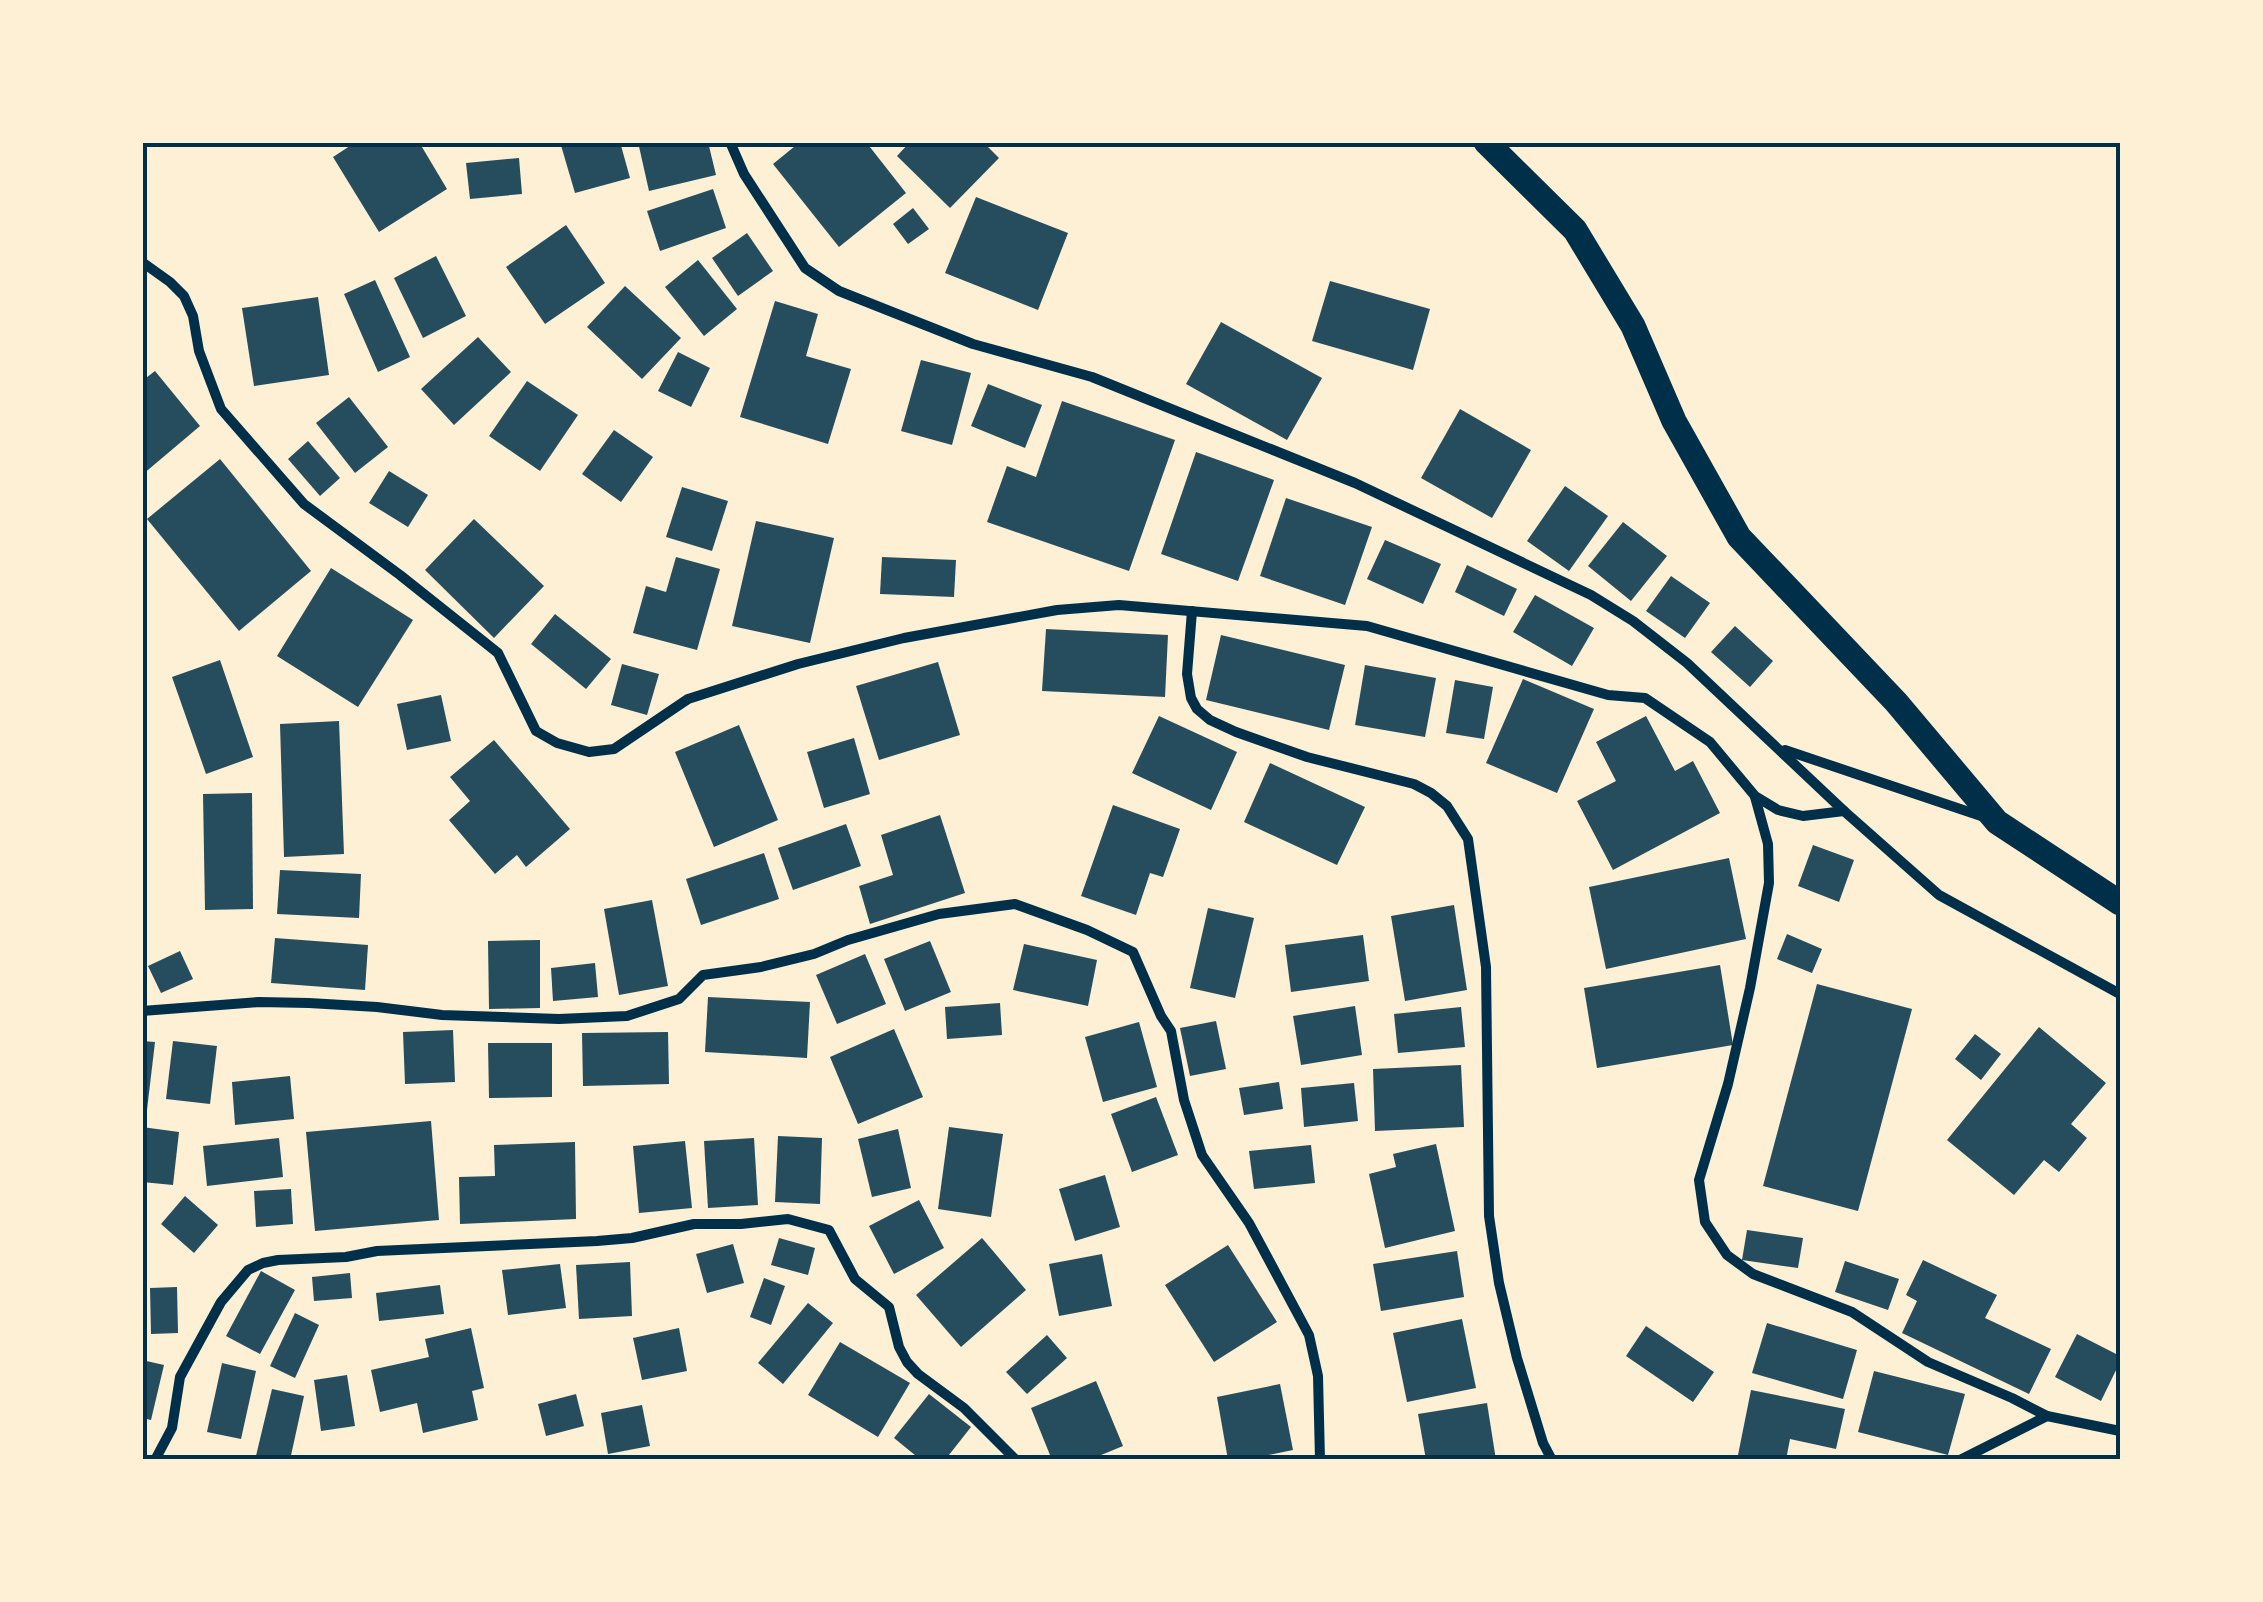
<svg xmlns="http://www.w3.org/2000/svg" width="2263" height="1602" font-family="Cabin,sans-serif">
	<rect width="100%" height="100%" fill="#fdf0d5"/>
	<!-- building -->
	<g fill="#264d5e">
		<polygon points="356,142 419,142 447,189 379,232 333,157"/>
		<polygon points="560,142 620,142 630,178 575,193"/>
		<polygon points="638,142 708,142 716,175 649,191"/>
		<polygon points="800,142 866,142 906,193 839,247 773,164"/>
		<polygon points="910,142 983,142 999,158 950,208 897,156"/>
		<polygon points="519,158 522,194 470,199 466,163"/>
		<polygon points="713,189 726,228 660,251 647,211"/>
		<polygon points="976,197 1068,233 1038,310 945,273"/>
		<polygon points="913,208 929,229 908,244 893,224"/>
		<polygon points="566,225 605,283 545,324 506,267"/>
		<polygon points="747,233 773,271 738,296 712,258"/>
		<polygon points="436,256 466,316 423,338 394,278"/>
		<polygon points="698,260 737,309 704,336 665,287"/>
		<polygon points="375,280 410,357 378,372 344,294"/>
		<polygon points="1330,281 1430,309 1413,370 1312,341"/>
		<polygon points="625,286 681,338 642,379 587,327"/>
		<polygon points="318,297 329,375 254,386 242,308"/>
		<polygon points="775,301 818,314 806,356 851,369 828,444 740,417"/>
		<polygon points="1221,322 1322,378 1287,440 1186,384"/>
		<polygon points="478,337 511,372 454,425 421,389"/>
		<polygon points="678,352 710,368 691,407 658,391"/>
		<polygon points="921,360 971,373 952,445 901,431"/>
		<polygon points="155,371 200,426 142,475 142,381"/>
		<polygon points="527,381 578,415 540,471 489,436"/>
		<polygon points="988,384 1042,405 1025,448 971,426"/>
		<polygon points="349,397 388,447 355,473 316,423"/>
		<polygon points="1062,401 1175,440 1129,571 987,522 1007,466 1036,477"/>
		<polygon points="1460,409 1531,450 1492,518 1421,478"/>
		<polygon points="614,430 653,457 621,502 582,474"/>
		<polygon points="308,441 340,478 320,496 288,459"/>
		<polygon points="1196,452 1274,480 1238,581 1161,554"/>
		<polygon points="220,459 311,571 239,631 147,519"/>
		<polygon points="389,471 428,495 408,527 369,503"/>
		<polygon points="1565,486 1608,516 1569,571 1527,541"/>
		<polygon points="682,487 728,501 712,551 666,537"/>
		<polygon points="1286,498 1372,527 1345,605 1260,576"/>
		<polygon points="474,519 544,586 494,638 425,570"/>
		<polygon points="756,521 834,538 810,643 732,626"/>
		<polygon points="1623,522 1667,556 1631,601 1588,566"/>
		<polygon points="1385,540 1441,564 1423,604 1367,579"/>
		<polygon points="676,557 720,569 697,650 633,633 646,586 666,592"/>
		<polygon points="882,557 956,560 954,597 880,594"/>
		<polygon points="1467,565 1517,589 1504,616 1455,592"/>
		<polygon points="331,568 413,620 358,707 277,656"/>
		<polygon points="1671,576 1710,603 1685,638 1646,611"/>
		<polygon points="1535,595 1594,628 1572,666 1513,632"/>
		<polygon points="555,614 611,659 586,689 531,644"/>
		<polygon points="1735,626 1773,661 1750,687 1711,652"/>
		<polygon points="1046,629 1168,635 1165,697 1042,691"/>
		<polygon points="1221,635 1345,665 1329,730 1206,700"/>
		<polygon points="220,660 253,757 206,774 172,677"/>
		<polygon points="938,662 960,735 879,760 856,686"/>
		<polygon points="622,664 659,674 647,715 611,705"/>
		<polygon points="1365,665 1436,678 1425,737 1355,725"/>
		<polygon points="1523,679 1594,709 1557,793 1486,763"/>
		<polygon points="1455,680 1493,687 1484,739 1446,733"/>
		<polygon points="441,695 451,741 407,750 397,704"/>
		<polygon points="1159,716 1237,752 1211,810 1132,773"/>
		<polygon points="1646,716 1675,771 1693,761 1720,813 1613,870 1577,801 1616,781 1596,742"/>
		<polygon points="339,721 344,854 284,857 280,724"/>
		<polygon points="739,725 778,820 714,847 675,752"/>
		<polygon points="854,738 870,794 824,808 807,752"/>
		<polygon points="494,740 570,829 526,867 517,855 495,874 449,820 470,801 450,777"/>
		<polygon points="1270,763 1365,807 1337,865 1244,822"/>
		<polygon points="252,793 253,909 205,910 203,794"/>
		<polygon points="1113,805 1180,829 1163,877 1150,873 1136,915 1081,896"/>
		<polygon points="940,815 965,893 870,924 859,886 893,875 881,835"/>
		<polygon points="846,824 861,866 793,890 778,848"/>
		<polygon points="1813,845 1854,860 1839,902 1798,886"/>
		<polygon points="764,853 779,899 701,925 686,879"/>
		<polygon points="1729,858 1746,939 1606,969 1589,887"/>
		<polygon points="280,870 361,874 359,918 277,914"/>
		<polygon points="652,900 668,986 619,995 604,909"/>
		<polygon points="1454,905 1467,990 1405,1001 1391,916"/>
		<polygon points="1208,908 1254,918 1235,998 1190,988"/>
		<polygon points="1787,934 1822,949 1812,973 1777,959"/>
		<polygon points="1363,935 1369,981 1291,992 1285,945"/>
		<polygon points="275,938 368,945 365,990 271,983"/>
		<polygon points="540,940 540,1008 489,1009 488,941"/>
		<polygon points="930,941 951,992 905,1011 884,959"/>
		<polygon points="1024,944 1097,960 1088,1006 1013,990"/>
		<polygon points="180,951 193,979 161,993 148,966"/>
		<polygon points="865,954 886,1004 837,1024 816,975"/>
		<polygon points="595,963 598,997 553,1001 551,968"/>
		<polygon points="1720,965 1733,1045 1597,1068 1584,988"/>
		<polygon points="1817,984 1912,1009 1858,1211 1763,1186"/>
		<polygon points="708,997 810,1002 807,1058 705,1052"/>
		<polygon points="1000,1003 1002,1035 947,1039 945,1007"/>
		<polygon points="1355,1006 1362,1055 1301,1065 1293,1016"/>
		<polygon points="1461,1007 1465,1047 1398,1053 1394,1014"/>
		<polygon points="1216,1021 1226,1069 1190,1076 1180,1028"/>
		<polygon points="1139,1022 1157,1087 1103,1102 1085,1037"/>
		<polygon points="2039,1027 2106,1083 2071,1124 2087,1138 2059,1172 2044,1160 2014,1195 1947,1140"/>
		<polygon points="894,1029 923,1097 858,1124 830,1057"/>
		<polygon points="453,1030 455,1082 405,1084 403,1032"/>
		<polygon points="668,1032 669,1084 583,1086 582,1033"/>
		<polygon points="1975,1034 2001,1054 1981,1080 1955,1059"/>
		<polygon points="142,1041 155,1042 147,1110 142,1110"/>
		<polygon points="173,1041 217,1046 210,1104 166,1099"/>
		<polygon points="488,1043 552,1043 552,1097 489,1098"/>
		<polygon points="1461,1065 1464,1127 1375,1131 1373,1069"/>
		<polygon points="290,1076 294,1119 235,1125 232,1082"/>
		<polygon points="1279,1082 1283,1109 1244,1115 1239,1088"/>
		<polygon points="1354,1083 1358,1121 1304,1127 1301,1088"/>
		<polygon points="1156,1097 1178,1155 1132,1172 1111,1114"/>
		<polygon points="431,1121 439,1220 315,1231 306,1132"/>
		<polygon points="142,1127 179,1132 173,1185 142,1182"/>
		<polygon points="949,1127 1003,1134 991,1217 938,1209"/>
		<polygon points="898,1129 911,1188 872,1197 858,1139"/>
		<polygon points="778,1136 822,1138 820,1204 775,1202"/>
		<polygon points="279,1138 283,1177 207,1186 203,1146"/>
		<polygon points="754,1138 758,1205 708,1208 704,1141"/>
		<polygon points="685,1141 692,1208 639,1213 633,1146"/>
		<polygon points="575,1142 576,1219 460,1224 459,1177 495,1176 494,1145"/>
		<polygon points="1436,1144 1455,1231 1385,1248 1369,1174 1396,1167 1393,1154"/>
		<polygon points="1311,1145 1315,1183 1254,1189 1249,1151"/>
		<polygon points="1105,1175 1120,1227 1075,1241 1059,1189"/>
		<polygon points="291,1189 293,1224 256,1227 254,1191"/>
		<polygon points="185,1196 218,1225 194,1253 161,1224"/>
		<polygon points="919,1200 944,1248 894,1274 869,1226"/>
		<polygon points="1747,1230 1803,1238 1798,1268 1742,1260"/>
		<polygon points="779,1238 815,1248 808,1275 771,1265"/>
		<polygon points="982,1238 1026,1290 961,1347 916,1295"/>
		<polygon points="733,1244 744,1283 707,1293 696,1254"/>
		<polygon points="1228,1245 1277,1322 1214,1362 1165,1285"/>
		<polygon points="1457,1251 1464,1297 1381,1311 1373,1264"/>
		<polygon points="1102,1254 1112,1306 1059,1316 1049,1264"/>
		<polygon points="1923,1260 1997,1295 1985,1318 2051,1349 2029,1394 1902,1333 1917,1301 1906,1295"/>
		<polygon points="1845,1261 1899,1279 1888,1310 1835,1292"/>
		<polygon points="630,1262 632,1316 579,1319 576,1265"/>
		<polygon points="560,1264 566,1308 508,1315 502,1270"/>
		<polygon points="261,1271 295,1290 260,1354 226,1336"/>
		<polygon points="350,1273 352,1298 314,1301 312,1277"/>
		<polygon points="764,1278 785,1286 771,1325 750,1317"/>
		<polygon points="440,1285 444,1314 379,1321 376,1293"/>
		<polygon points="177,1287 178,1333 151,1334 150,1288"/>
		<polygon points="808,1303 833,1323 783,1384 758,1363"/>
		<polygon points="295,1313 319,1325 295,1378 270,1366"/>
		<polygon points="1462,1319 1476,1388 1407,1402 1393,1333"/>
		<polygon points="1767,1323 1857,1350 1843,1399 1752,1373"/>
		<polygon points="1646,1326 1714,1372 1693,1402 1626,1356"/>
		<polygon points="471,1328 484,1388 472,1391 478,1420 423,1433 417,1403 380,1412 371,1370 429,1357 425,1339"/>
		<polygon points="679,1328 687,1371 642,1380 633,1338"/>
		<polygon points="2077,1334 2120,1356 2120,1362 2101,1401 2055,1377"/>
		<polygon points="1047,1335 1067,1358 1027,1394 1006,1372"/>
		<polygon points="840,1342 910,1383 878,1437 808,1395"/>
		<polygon points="142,1360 164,1365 151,1420 142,1418"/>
		<polygon points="222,1363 256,1371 241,1439 207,1432"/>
		<polygon points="1874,1371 1965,1394 1948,1455 1858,1432"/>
		<polygon points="347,1375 355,1426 321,1431 314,1380"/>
		<polygon points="1096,1381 1123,1446 1089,1460 1052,1460 1031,1408"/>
		<polygon points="1280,1384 1293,1450 1244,1460 1228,1460 1217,1397"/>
		<polygon points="272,1389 304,1396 290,1460 255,1460"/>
		<polygon points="1751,1390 1845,1409 1836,1449 1790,1439 1786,1460 1737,1460"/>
		<polygon points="576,1394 584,1426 546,1436 538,1404"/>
		<polygon points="929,1394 971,1427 945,1460 921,1460 894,1438"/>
		<polygon points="1487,1403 1496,1460 1426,1460 1418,1414"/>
		<polygon points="642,1405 650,1446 608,1454 601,1413"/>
	</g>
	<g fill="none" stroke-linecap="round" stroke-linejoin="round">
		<!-- minor -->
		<g stroke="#003049" stroke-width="10">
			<polyline points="730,142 744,174 805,268 839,291 973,344 1092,377 1355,483 1591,595 1633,621 1687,663 1844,811 1939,895 2120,994"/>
			<polyline points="142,262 170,282 184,296 193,316 199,351 221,409 304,504 400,575 498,653 536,731 557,743 589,752 614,749 688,699 798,664 904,638 1057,610 1119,605 1367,626 1608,695 1645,698 1710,742 1755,796 1778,810 1803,816 1844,811"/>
			<polyline points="1192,611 1187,674 1191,698 1197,709 1210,720 1236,732 1307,757 1414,784 1431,793 1447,806 1468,839 1486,967 1489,1216 1499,1283 1517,1358 1543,1443 1552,1460"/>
			<polyline points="1785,750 1987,818"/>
			<polyline points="1755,797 1768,844 1769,883 1750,988 1728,1084 1699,1180 1705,1222 1727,1255 1753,1274 1852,1312 1928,1362 2012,1398 2047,1416 2120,1431"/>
			<polyline points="142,1011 259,1002 309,1003 377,1007 442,1015 559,1019 627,1016 679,999 703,975 761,967 814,954 848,940 939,914 1015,904 1087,930 1133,952 1161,1016 1171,1031 1184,1100 1202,1155 1249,1223 1309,1335 1318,1376 1320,1460"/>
			<polyline points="155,1460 172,1428 180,1377 221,1302 248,1270 263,1263 278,1260 346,1257 377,1251 597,1241 632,1238 694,1224 741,1224 788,1219 829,1230 855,1279 889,1307 899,1347 907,1362 918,1374 964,1408 1016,1460"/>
			<polyline points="1960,1460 2047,1416"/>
		</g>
		<!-- primary -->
		<polyline stroke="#003049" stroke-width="25" points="1486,142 1575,230 1633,326 1674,421 1739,537 1896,702 1997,822 2120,903"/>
	</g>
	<!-- border -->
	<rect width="2263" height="1602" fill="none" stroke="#fdf0d5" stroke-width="290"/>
	<rect x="145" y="145" width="1973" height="1312" fill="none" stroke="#003049" stroke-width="4"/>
</svg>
